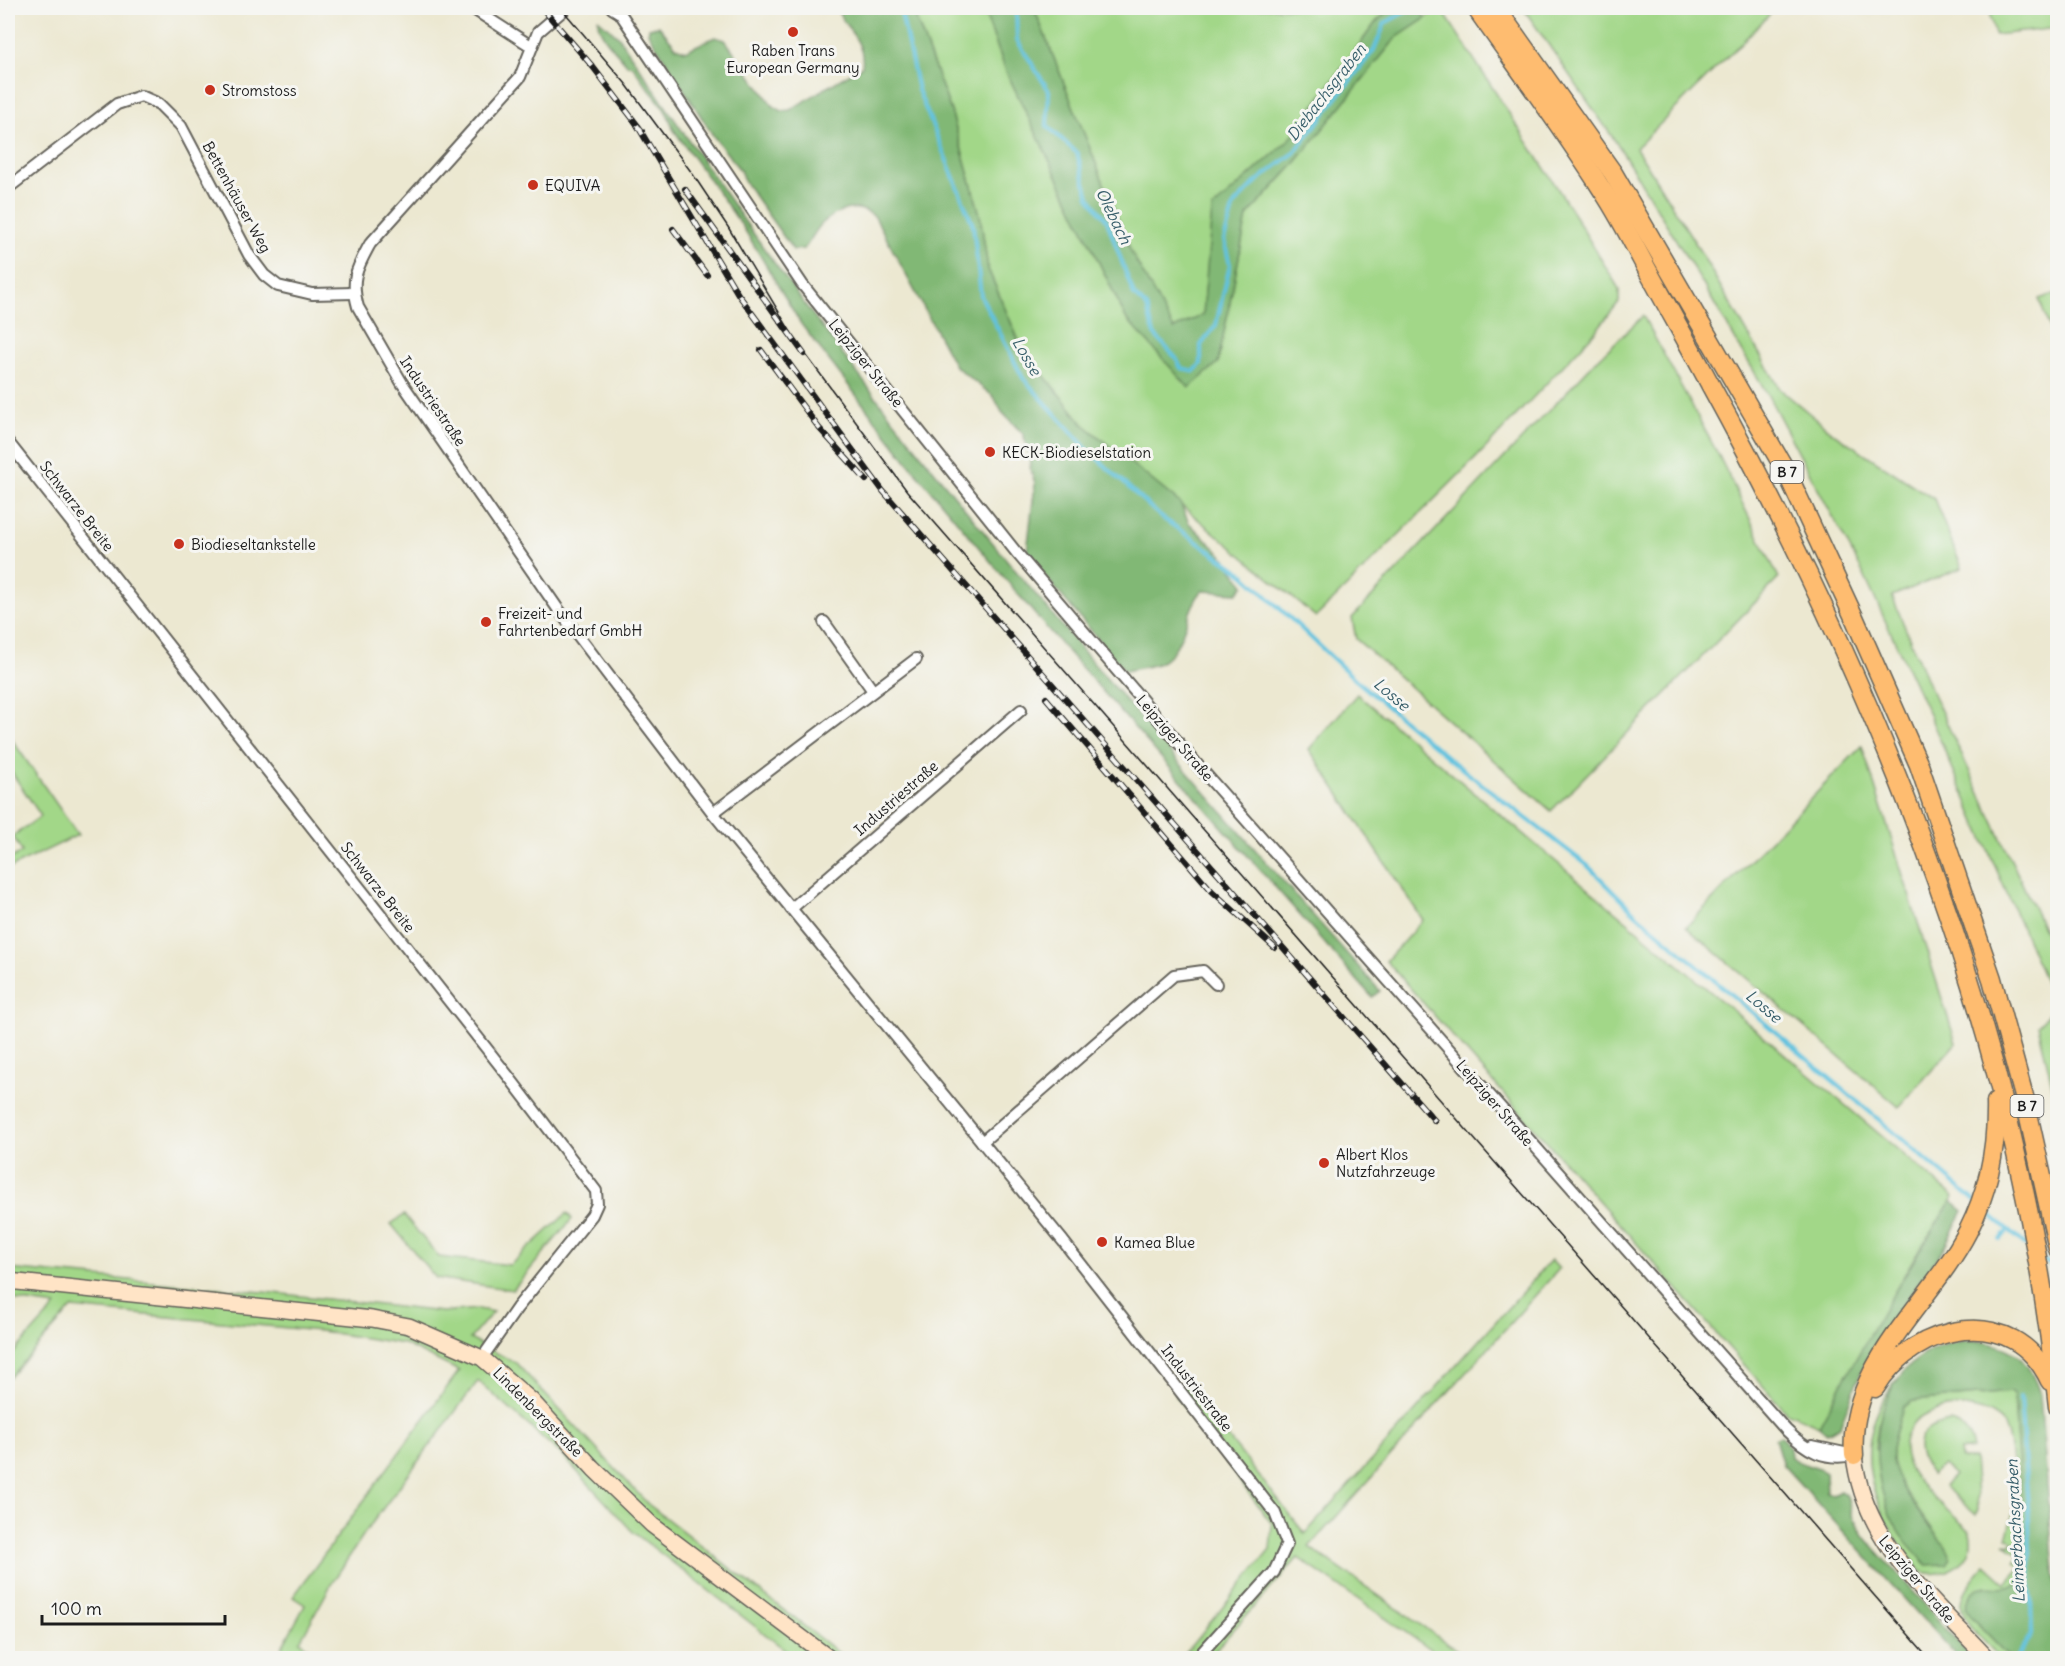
<svg xmlns="http://www.w3.org/2000/svg" width="2065" height="1666" font-family="Delius,sans-serif">
	<rect width="100%" height="100%" fill="#f6f6f2"/>
	<filter id="ink" filterUnits="userSpaceOnUse"><feTurbulence type="fractalNoise" baseFrequency=".0167" numOctaves="2"/><feDisplacementMap in="SourceGraphic" scale="12" xChannelSelector="R" yChannelSelector="G"/><feConvolveMatrix kernelMatrix="1 2 1 2 8 2 1 2 1" color-interpolation-filters="sRGB"/></filter>
	<filter id="wash" filterUnits="userSpaceOnUse"><feTurbulence type="fractalNoise" baseFrequency=".008" numOctaves="4" result="noise"/><feDisplacementMap in="SourceGraphic" scale="24" xChannelSelector="R" yChannelSelector="G"/><feGaussianBlur stdDeviation="1.35" result="paint"/><feColorMatrix in="noise" values="0 0 0 0 0 0 0 0 0 0 0 0 0 0 0 0 0 1.4 0 .05"/><feComposite in="paint" operator="in"/></filter>
	<g filter="url(#wash)">
		<rect width="100%" height="100%" fill="#ece8d1"/>
		<!-- green -->
		<g fill="#a2d788" stroke="#5f7a52" stroke-width="1.5">
			<polygon points="912,8 983,8 1006,71 1126,318 1218,363 1247,216 1292,167 1396,38 1441,8 1567,203 1619,289 1619,302 1595,332 1478,456 1316,617 1083,424 1022,348 988,269 980,215 951,111"/>
			<polygon points="1034,8 1391,8 1376,22 1289,140 1213,209 1203,315 1174,330 1132,254"/>
			<polygon points="1523,8 1776,8 1636,148 1694,241 1780,389 1833,433 1934,499 1962,568 1892,596 1928,683 2052,947 2057,945 2057,1002 2049,990 1931,719 1863,573 1765,390 1701,281 1620,148"/>
			<polygon points="1988,8 2057,8 2057,28 1995,35"/>
			<polygon points="2057,293 2057,349 2039,299"/>
			<polygon points="1643,316 1719,456 1779,578 1551,811 1356,639 1352,618 1594,363"/>
			<polygon points="1357,694 1954,1197 1911,1263 1819,1426 1786,1412 1386,961 1423,920 1309,749"/>
			<polygon points="8,734 78,835 8,869 8,860 22,852 13,836 41,816 8,767"/>
			<polygon points="1862,746 1956,1043 1899,1107 1686,927"/>
			<polygon points="2057,1005 2057,1106 2038,1025"/>
			<polygon points="567,1213 572,1219 513,1290 436,1278 391,1224 404,1215 439,1257 510,1265"/>
			<polygon points="1551,1260 1559,1269 1309,1547 1468,1658 1443,1658 1298,1558 1208,1658 1181,1658 1270,1550 1272,1524 1175,1395 1186,1384 1305,1534"/>
			<polygon points="8,1269 274,1293 442,1312 479,1309 493,1312 470,1339 516,1363 648,1504 845,1658 796,1658 633,1532 562,1455 478,1381 364,1534 332,1583 300,1641 321,1658 302,1658 294,1652 290,1658 276,1658 305,1605 293,1597 459,1371 404,1344 320,1331 72,1308 8,1379 8,1359 56,1306 8,1299"/>
			<path d="M1896 1380 1878 1425 1875 1449 1945 1547C1930 1525 1895 1487 1892 1461 1890 1443 1899 1424 1903 1407L1912 1401 2010 1392 2014 1396 2025 1579 2009 1588 1986 1586 1966 1608 1970 1616 2011 1658H2000C1965 1620 1942 1610 1986 1565L2006 1583 2021 1567 2015 1562 2020 1556 2004 1543 2009 1545 2013 1541 2007 1537C2018 1513 2014 1450 2004 1425 1975 1390 1886 1408 1907 1463 1916 1487 1951 1512 1969 1530 1980 1560 1947 1579 1922 1572 1872 1514 1845 1447 1896 1380Z"/>
			<path d="M1950 1422C1964 1425 1971 1436 1973 1449L1960 1451 1961 1459H1974L1978 1509 1976 1515 1944 1486 1954 1475 1943 1465 1932 1475C1912 1450 1913 1428 1950 1422Z"/>
		</g>
		<!-- forest -->
		<g fill="#81b874" stroke="#4e6a48" stroke-width="1.5">
			<path d="M836 8H912L951 111 980 215 988 269 1022 348 1083 424 1180 503 1189 523 1222 555 1244 585 1237 593 1202 591C1183 613 1186 652 1157 664 1147 667 1135 669 1125 671L1029 557 1027 552 1035 483 1030 468 1031 458 1023 434 1002 412 994 397 955 366 875 217C858 203 841 208 824 222 816 228 811 241 804 249L793 250 744 181 740 170 714 137 648 33 649 28 659 26 676 47 685 51 715 37 725 40 773 106 782 111 790 110 862 66C866 42 845 28 836 8Z"/>
			<polygon points="983,8 1034,8 1132,254 1174,329 1203,315 1212,209 1289,140 1376,22 1391,8 1418,8 1426,18 1396,38 1292,167 1247,216 1218,363 1189,388 1126,318 1006,71"/>
			<path d="M598 19 618 36C684 133 748 230 819 323 994 555 1187 773 1380 991L1372 997 1038 618 918 475 801 324 743 227 673 129C667 104 645 89 633 66L627 65C618 53 596 33 598 19Z"/>
			<path d="M1951 1201 1963 1211 1942 1251 1883 1332 1861 1372 1840 1426 1827 1433 1819 1426C1860 1349 1904 1274 1951 1201Z"/>
			<path d="M1971 1340C2010 1345 2029 1356 2040 1395L2057 1609V1658H2011L1970 1616 1966 1608C1973 1569 2001 1599 2025 1579L2014 1396 2010 1392 1913 1401 1903 1407C1899 1424 1890 1443 1892 1461 1896 1487 1930 1525 1945 1547L1951 1558 1947 1564 1927 1565C1914 1551 1899 1535 1891 1517 1859 1445 1879 1348 1971 1340Z"/>
			<path d="M1781 1436 1790 1448 1791 1457C1801 1466 1815 1465 1826 1473L1827 1493 1833 1495 1840 1491 1847 1496 1852 1516 1865 1537 1972 1658H1958L1783 1465 1775 1439Z"/>
		</g>
		<g fill="none" stroke-linecap="round" stroke-linejoin="round">
			<!-- stream -->
			<g stroke="#60c2df" stroke-width="4">
				<polyline points="900,8 918,90 973,225 981,296 1023,378 1087,449 1161,517 1242,573 1357,681 1457,765 1587,865 1636,914 1975,1201"/>
				<polyline points="1016,8 1017,40 1049,91 1047,126 1077,153 1089,197 1107,221 1134,295 1147,307 1154,334 1176,358 1181,368 1194,371 1201,364 1201,345 1216,325 1230,265 1224,240 1234,205 1257,181 1294,153 1374,50 1385,23 1412,8"/>
				<polyline points="1985,1210 2027,1246"/>
				<polyline points="2000,1240 2008,1230"/>
				<polyline points="2044,1260 2058,1271"/>
				<polyline points="2016,1658 2032,1635 2029,1522 2020,1397"/>
			</g>
		</g>
	</g>
	<g filter="url(#ink)">
		<g fill="none" stroke-linecap="round" stroke-linejoin="round">
			<!-- street casing -->
			<g stroke="#65635b" stroke-width="14">
				<g id="street">
					<polyline points="472,8 531,46"/>
					<path d="M566 8 538 32 520 77 370 244C357 268 350 279 358 307L402 383 558 609 713 813 1063 1241 1275 1513 1287 1544 1274 1572 1197 1658"/>
					<path d="M612 8 620 13 802 284 1016 552 1201 769 1786 1430C1807 1451 1824 1461 1854 1455"/>
					<polyline points="8,188 117,104 141,96 159,104 181,126 249,255 264,275 278,286 312,294 354,293"/>
					<polyline points="8,442 509,1077 596,1191 597,1204 592,1215 517,1308 482,1358"/>
					<polyline points="824,622 873,691"/>
					<polyline points="713,813 916,659"/>
					<polyline points="791,909 1021,710"/>
					<polyline points="982,1142 1174,975 1203,971 1216,984"/>
					<polyline points="1812,1446 1849,1454"/>
				</g>
			</g>
			<!-- secondary casing -->
			<g stroke="#65635b" stroke-width="18">
				<g id="secondary">
					<polyline points="8,1281 372,1319 409,1326 482,1358 532,1401 594,1469 652,1525 829,1658"/>
					<path d="M1854 1455C1863 1541 1931 1598 1987 1658"/>
				</g>
			</g>
			<!-- highway casing -->
			<g stroke="#65635b" stroke-width="21">
				<g id="highway">
					<path d="M1476 8C1518 68 1563 128 1603 191 1617 212 1629 235 1641 258 1664 301 1688 343 1711 386 1885 703 2021 1044 2058 1407"/>
					<polyline points="1496,8 1613,173 1786,471 1853,615 1919,765 1992,979 2025,1100 2058,1249"/>
					<path d="M1875 1388C1914 1322 2014 1302 2050 1381"/>
					<path d="M1854 1455C1847 1365 1930 1305 1968 1231 1989 1190 1997 1148 1996 1102"/>
				</g>
			</g>
			<!-- street -->
			<use href="#street" stroke="#fff" stroke-width="10"/>
			<!-- secondary -->
			<use href="#secondary" stroke="#ffe4c6" stroke-width="15"/>
			<!-- highway -->
			<use href="#highway" stroke="#febc70" stroke-width="18"/>
			<!-- tram -->
			<polyline stroke="#1c1c1c" stroke-width="1.5" points="561,8 626,84 692,173 728,227 798,344 907,491 1929,1658"/>
			<!-- rail casing -->
			<g stroke="#1c1c1c" stroke-width="6">
				<g id="rail">
					<polyline points="542,8 593,67 642,131"/>
					<polyline points="637,125 738,294 883,491 1435,1121"/>
					<polyline points="685,189 804,354"/>
					<polyline points="673,229 707,275"/>
					<polyline points="761,350 819,428 866,480"/>
					<polyline points="1046,698 1212,891 1275,948"/>
				</g>
			</g>
			<!-- rail -->
			<use href="#rail" stroke="#f6f6f2" stroke-width="4" stroke-dasharray="11" stroke-linecap="butt"/>
		</g>
	</g>
	<!-- markers -->
	<g fill="#c8321e" stroke="#f6f6f2" stroke-width="2">
		<circle cx="793" cy="32" r="6"/>
		<circle cx="210" cy="90" r="6"/>
		<circle cx="533" cy="185" r="6"/>
		<circle cx="990" cy="452" r="6"/>
		<circle cx="179" cy="544" r="6"/>
		<circle cx="486" cy="622" r="6"/>
		<circle cx="1324" cy="1163" r="6"/>
		<circle cx="1102" cy="1242" r="6"/>
	</g>
	<g text-anchor="middle" dominant-baseline="central" stroke-width="6" stroke-linejoin="round" paint-order="stroke">
		<!-- shield labels -->
		<g fill="#f6f6f2" stroke="#5d5d5c" stroke-width="1.5">
			<rect x="1770.5" y="461" width="33" height="22" rx="4.5"/>
			<rect x="2010.5" y="1095" width="33" height="22" rx="4.5"/>
		</g>
		<g font-size="14" font-weight="bold" fill="#1c1c1c">
			<text x="1787" y="472">B 7</text>
			<text x="2027" y="1106">B 7</text>
		</g>
		<!-- poi labels -->
		<g font-size="15" fill="#1c1c1c" stroke="#f6f6f2" text-anchor="start">
			<text x="793" y="50" text-anchor="middle">Raben Trans<tspan x="793" dy="17">European Germany</tspan></text>
			<text x="222" y="90">Stromstoss</text>
			<text x="545" y="185">EQUIVA</text>
			<text x="1002" y="452">KECK-Biodieselstation</text>
			<text x="191" y="544">Biodieseltankstelle</text>
			<text x="498" y="613">Freizeit- und<tspan x="498" dy="17">Fahrtenbedarf GmbH</tspan></text>
			<text x="1336" y="1154">Albert Klos<tspan x="1336" dy="17">Nutzfahrzeuge</tspan></text>
			<text x="1114" y="1242">Kamea Blue</text>
		</g>
		<!-- street labels -->
		<g font-size="15" fill="#1c1c1c" stroke="#f6f6f2">
			<text transform="translate(237 197) rotate(61)">Bettenhäuser Weg</text>
			<text transform="translate(866 363) rotate(51)">Leipziger Straße</text>
			<text transform="translate(433 401) rotate(56)">Industriestraße</text>
			<text transform="translate(77 506) rotate(52)">Schwarze Breite</text>
			<text transform="translate(1175 738) rotate(49)">Leipziger Straße</text>
			<text transform="translate(896 798) rotate(-41)">Industriestraße</text>
			<text transform="translate(378 887) rotate(52)">Schwarze Breite</text>
			<text transform="translate(1495 1103) rotate(49)">Leipziger Straße</text>
			<text transform="translate(1197 1388) rotate(52)">Industriestraße</text>
			<text transform="translate(538 1412) rotate(45)">Lindenbergstraße</text>
			<text transform="translate(1917 1579) rotate(50)">Leipziger Straße</text>
		</g>
		<!-- water labels -->
		<g font-size="16" font-style="italic" fill="#375e6a" stroke="#f6f6f2">
			<text transform="translate(1326 92) rotate(-52)">Diebachsgraben</text>
			<text transform="translate(1114 216) rotate(64)">Olebach</text>
			<text transform="translate(1027 356) rotate(60)">Losse</text>
			<text transform="translate(1392 694) rotate(40)">Losse</text>
			<text transform="translate(1764 1006) rotate(40)">Losse</text>
			<text transform="translate(2015 1531) rotate(-93)">Leimerbachsgraben</text>
		</g>
	</g>
	<!-- margin -->
	<rect width="2065" height="1666" fill="none" stroke="#f6f6f2" stroke-width="30"/>
	<!-- scale -->
	<path d="M42 1615v9h183v-9" fill="none" stroke="#1c1c1c" stroke-width="3"/>
	<text x="51" y="1615" font-size="18" fill="#1c1c1c" stroke="#f6f6f2" stroke-width="4.5" paint-order="stroke">100 m</text>
</svg>
